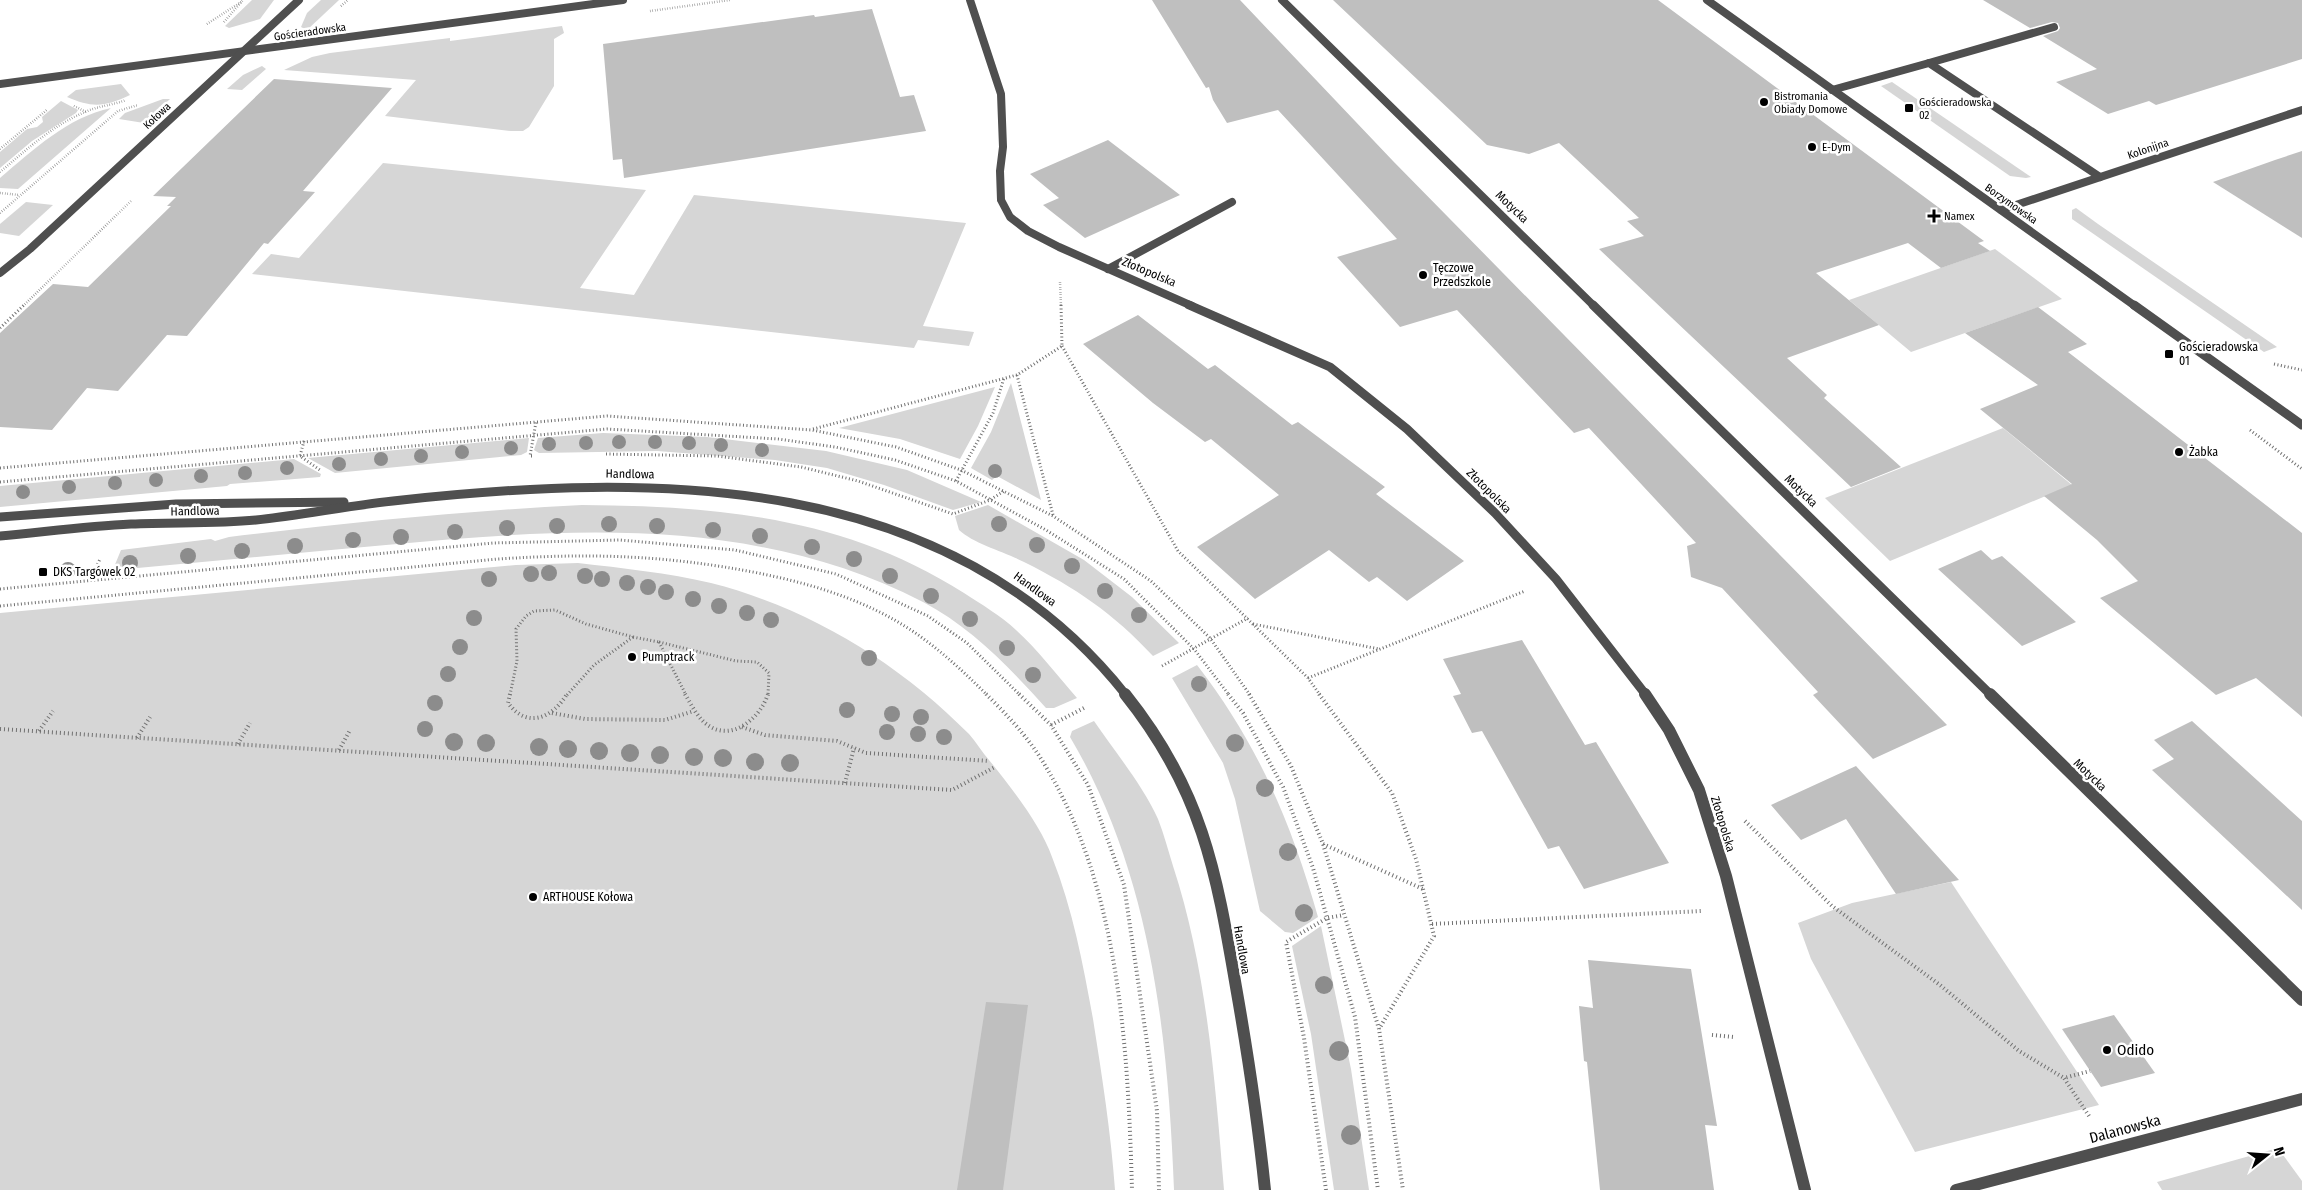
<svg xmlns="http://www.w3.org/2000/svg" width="2302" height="1190" font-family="'Fira Sans Condensed',sans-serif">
	<rect width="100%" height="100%" fill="#fff"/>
	<!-- green -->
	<g fill="#d6d6d6">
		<polygon points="252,0 274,0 260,19 229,28 225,26"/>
		<polygon points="321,0 339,0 307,30 301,27 307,13"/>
		<polygon points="562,26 564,33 554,39 554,86 529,127 523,131 511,131 385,116 416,80 284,70 312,57 330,53 450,38 450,41"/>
		<polygon points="262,66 266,69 242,90 227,89 243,75"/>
		<polygon points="1892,82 2031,177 2026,178 2010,176 1881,86"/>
		<path d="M121 84 130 95C105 107 92 108 67 97L76 90Z"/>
		<polygon points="163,99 170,99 144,123 119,119 125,113"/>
		<polygon points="61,101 78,110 76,113 32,141 0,168 0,152 27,129 37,127 43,122 42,117"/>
		<path d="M111 108 18 189 0 188V178C33 150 68 117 111 108Z"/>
		<polygon points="383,163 646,190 580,288 634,295 694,195 966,223 923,326 974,332 969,346 918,340 914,348 252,274 271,254 299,258"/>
		<polygon points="26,202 53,205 19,236 0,233 0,224"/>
		<polygon points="2076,208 2098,224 2277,347 2264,352 2072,219 2072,210"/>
		<polygon points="1995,249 2062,299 1911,352 1849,300"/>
		<polygon points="1011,383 1041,500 997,476 992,480 971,468 991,432"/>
		<polygon points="995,387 978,426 960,459 900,439 839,428"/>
		<polygon points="2003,428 2072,485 1890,561 1825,498"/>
		<polygon points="603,433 707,437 826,451 907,470 981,502 953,510 884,485 827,468 775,460 657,451 539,453 534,450 538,438"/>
		<polygon points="529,438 527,452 521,455 335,473 308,458"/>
		<polygon points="294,459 321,474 320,477 230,484 227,486 0,507 0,486"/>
		<path d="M582 505C719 506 845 517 964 593 981 604 1001 616 1016 630 1038 650 1057 675 1077 698L1054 708H1046C1010 668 971 627 923 602 755 515 569 528 386 545 296 553 206 562 116 570L114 567 121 550 211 539 215 541 229 537C346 523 464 511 582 505Z"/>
		<path d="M988 505 1084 560 1132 597 1179 643 1153 656C1113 613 1076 588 1024 562 1005 552 974 544 959 530L955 516Z"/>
		<path d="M578 563C622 568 668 573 711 583 809 608 898 662 969 734 976 742 982 752 989 760 1010 786 1041 825 1052 857 1073 910 1083 964 1093 1019 1102 1076 1111 1133 1115 1190H0V613L516 565Z"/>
		<path d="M1197 665C1258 744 1291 822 1318 917L1293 933 1285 932 1260 911 1235 799 1223 763 1172 678Z"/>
		<path d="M1094 721C1115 752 1142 784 1158 819 1164 834 1168 850 1173 866 1207 970 1215 1081 1224 1190H1174C1168 1035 1151 873 1070 737L1072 731Z"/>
		<polygon points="1951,882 2099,1105 1915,1152 1811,959 1798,923 1852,903"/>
		<polygon points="1321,926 1351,1069 1369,1190 1334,1190 1311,1034 1292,946"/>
		<polygon points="2278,1148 2302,1181 2302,1190 2162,1190 2157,1182"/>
	</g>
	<!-- building -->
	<g fill="#bfbfbf">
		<polygon points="1152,0 1240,0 1393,161 1947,725 1873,759 1813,695 1818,692 1722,588 1691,577 1687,546 1696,543 1589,428 1574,433 1457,310 1400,327 1337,257 1397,239 1278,110 1227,123 1213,100 1209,87 1206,88"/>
		<polygon points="1333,0 1658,0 1984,241 1978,243 1990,251 1941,268 1908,243 1816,273 1879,325 1787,358 1827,395 1824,398 1901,467 1851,487 1599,249 1644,236 1627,221 1639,218 1559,143 1529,154 1487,145"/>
		<polygon points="1983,0 2302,0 2302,59 2156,105 2149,101 2108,114 2056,82 2097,69 2043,36 2058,31 2060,28 2058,23 2052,22 2030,28"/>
		<polygon points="872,9 900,97 914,95 926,131 624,178 622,159 613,160 603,44 814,15 815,17"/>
		<polygon points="274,79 392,88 303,191 315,192 268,244 264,243 187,336 167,335 118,391 87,388 52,430 0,427 0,333 53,284 88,287 171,206 167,206 176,197 153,196"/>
		<polygon points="1108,140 1180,195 1085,238 1043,205 1059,198 1030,174"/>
		<polygon points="2302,151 2302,238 2213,182 2275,160"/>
		<polygon points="2038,307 2087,344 2068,352 2302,533 2302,717 2256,678 2216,695 2100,598 2138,581 2097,540 2044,496 2072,484 1980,409 2038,385 1965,333"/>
		<polygon points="1138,315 1208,369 1215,365 1292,425 1298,422 1385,487 1376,494 1464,561 1407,601 1377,577 1369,582 1329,550 1255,599 1197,547 1279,495 1211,439 1205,442 1153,403 1083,344"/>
		<polygon points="1981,550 1992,560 2002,556 2076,622 2022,646 1938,569"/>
		<polygon points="1522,640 1585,745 1596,742 1669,863 1584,889 1559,846 1548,849 1482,731 1472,733 1453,696 1461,694 1443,659"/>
		<polygon points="2192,721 2302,821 2302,910 2152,770 2174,759 2154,740"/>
		<polygon points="1856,766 1959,880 1896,894 1846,819 1801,840 1771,805"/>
		<polygon points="1588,960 1691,969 1717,1126 1705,1125 1714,1190 1600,1190 1587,1062 1584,1061 1579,1006 1593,1008"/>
		<polygon points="986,1002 1028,1005 1003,1190 957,1190"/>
		<polygon points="2114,1015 2155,1073 2101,1087 2062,1029"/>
	</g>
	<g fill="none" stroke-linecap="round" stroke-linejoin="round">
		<!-- path-far2 -->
		<g stroke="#717171" stroke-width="2.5" stroke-dasharray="0.5 2" stroke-linecap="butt">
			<polyline points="341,6 348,0"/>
			<polyline points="650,11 730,0"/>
			<polyline points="224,22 243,0"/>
			<polyline points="207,24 241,2"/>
			<polyline points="74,106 86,112"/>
			<polyline points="0,149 48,109"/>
			<path d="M0 172C26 150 53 125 85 112 98 106 113 105 126 100"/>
			<polyline points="0,193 19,195"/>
			<polyline points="0,213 118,111 138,105"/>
			<polyline points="1060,282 1061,306"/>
			<polyline points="23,306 132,200"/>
		</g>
		<!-- path-far1 -->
		<g stroke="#717171" stroke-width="3" stroke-dasharray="1 2.5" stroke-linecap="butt">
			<polyline points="0,328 24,305"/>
			<polyline points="1062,346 1178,551 1308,678 1320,695"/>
			<polyline points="2274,364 2302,370"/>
			<polyline points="1017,375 1053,515"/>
			<polyline points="813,429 1017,375 1062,346 1061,305"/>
			<polyline points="2250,430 2302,469"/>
			<polyline points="304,441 300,456 320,470"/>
			<polyline points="606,454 717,456 801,467 858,481 953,514 990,500 1004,491"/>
			<polyline points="532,456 530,456 536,422"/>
			<polyline points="0,468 607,416 812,430 896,447 961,470 1053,516 1151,581 1210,638 1250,695"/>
			<polyline points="956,481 993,413 1004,378"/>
			<polyline points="0,482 607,429 778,439 835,447 895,460 956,481 1046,530 1124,579 1194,649 1229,695"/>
			<polyline points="90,580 100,559"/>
			<polyline points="0,589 493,543 620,540 735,550 836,574 928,616 967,643 1020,695"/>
			<path d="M0 606 498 559C591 553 666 555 758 573 808 583 859 598 903 625 934 644 961 669 987 695"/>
			<polyline points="1253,624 1379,649"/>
			<polyline points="633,637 659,642"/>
			<polyline points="659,642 736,661 757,662 769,673 768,695"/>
			<polyline points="659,642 686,695"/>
			<polyline points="1162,666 1248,618"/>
			<polyline points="1308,678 1525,591"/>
			<polyline points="510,695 517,661 516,629 526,616 534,611 555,610 586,624 633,637"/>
			<polyline points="567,695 594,665 633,637"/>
		</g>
		<!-- path -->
		<g stroke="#717171" stroke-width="4" stroke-dasharray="1 3" stroke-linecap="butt">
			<path d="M510 694 508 703C528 730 553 717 567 694"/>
			<path d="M685 694C691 704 696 715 705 723 730 744 760 719 768 694"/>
			<path d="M986 694C1008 716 1030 739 1046 767 1120 890 1128 1050 1132 1190"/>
			<polyline points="1019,694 1051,725 1088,785 1124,885 1157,1111 1159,1190"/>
			<polyline points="1228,694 1243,713 1283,787 1313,868 1355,1017 1378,1190"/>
			<polyline points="1249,694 1291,766 1323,844 1379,1029 1403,1190"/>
			<polyline points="1319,694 1392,793 1416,859 1434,936 1379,1029"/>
			<polyline points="552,713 585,719 665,720 694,711"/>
			<polyline points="1051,725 1084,708"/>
			<polyline points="742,727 765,735 837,741 866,753 989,761"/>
			<polyline points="0,729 952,790 995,767"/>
			<polyline points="39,731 53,711"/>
			<polyline points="137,738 150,717"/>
			<polyline points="238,744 250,723"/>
			<polyline points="339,750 350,730"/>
			<polyline points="845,783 854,748"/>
			<polyline points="1745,821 1832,906 1940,985 2019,1051 2064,1078"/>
			<polyline points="1323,844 1423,889"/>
			<polyline points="1432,924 1702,911"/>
			<polyline points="1712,1035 1734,1037"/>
			<polyline points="2089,1116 2064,1078 2090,1071"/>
			<polyline points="1326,1190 1304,1038 1286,942 1327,918 1344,915"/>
		</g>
		<!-- service -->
		<g stroke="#4f4f4f" stroke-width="8">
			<polyline points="1929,63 2054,27"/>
			<polyline points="1832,90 1929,63 2100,177"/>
		</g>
		<!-- minor-far2 -->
		<g stroke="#4f4f4f" stroke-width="8">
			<polyline points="970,0 1001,94 1003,147 1000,171 1001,200 1010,217 1028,231 1059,247 1192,306"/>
			<polyline points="1282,0 1594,306"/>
			<polyline points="0,84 623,0"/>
			<polyline points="2001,210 2302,110"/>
			<polyline points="1108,269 1232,202"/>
		</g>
		<!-- minor-far1 -->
		<g stroke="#4f4f4f" stroke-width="9">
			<polyline points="1189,305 1330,367 1407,429 1495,513 1556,579 1646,695"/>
			<polyline points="1593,305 1991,695"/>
		</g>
		<!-- minor -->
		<g stroke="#4f4f4f" stroke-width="12">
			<polyline points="1645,694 1669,730 1699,790 1726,876 1805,1190"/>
			<polyline points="1990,694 2302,1000"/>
			<polyline points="1956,1190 2302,1099"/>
		</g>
		<!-- tertiary-far2 -->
		<g stroke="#4f4f4f" stroke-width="8">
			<polyline points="1707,0 2135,306"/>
			<polyline points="0,273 30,249 299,0"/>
		</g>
		<!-- tertiary-far1 -->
		<g stroke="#4f4f4f" stroke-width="9">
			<polyline points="2134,305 2302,425"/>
			<polyline points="0,517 176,504 344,502"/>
			<path d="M0 536C44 532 87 526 131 524 173 522 215 524 256 520 302 515 347 506 393 501 653 472 948 470 1126 695"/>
		</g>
		<!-- tertiary -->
		<path stroke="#4f4f4f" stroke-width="12" d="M1125 694C1202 790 1216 870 1236 987 1248 1055 1258 1122 1265 1190"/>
	</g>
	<!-- trees -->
	<g fill="#8c8c8c">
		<circle cx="619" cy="442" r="7"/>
		<circle cx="655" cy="442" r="7"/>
		<circle cx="586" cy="443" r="7"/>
		<circle cx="689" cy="443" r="7"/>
		<circle cx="549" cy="444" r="7"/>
		<circle cx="721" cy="445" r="7"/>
		<circle cx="511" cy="448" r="7"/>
		<circle cx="762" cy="450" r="7"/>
		<circle cx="462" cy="452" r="7"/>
		<circle cx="421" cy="456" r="7"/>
		<circle cx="381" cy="459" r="7"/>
		<circle cx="339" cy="464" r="7"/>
		<circle cx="287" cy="468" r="7"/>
		<circle cx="995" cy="471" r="7"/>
		<circle cx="245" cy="473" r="7"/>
		<circle cx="201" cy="476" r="7"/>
		<circle cx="156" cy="480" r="7"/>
		<circle cx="115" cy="483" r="7"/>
		<circle cx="69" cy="487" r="7"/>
		<circle cx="23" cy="492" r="7"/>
		<circle cx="609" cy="524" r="8"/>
		<circle cx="999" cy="524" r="8"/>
		<circle cx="557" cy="526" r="8"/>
		<circle cx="657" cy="526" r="8"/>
		<circle cx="507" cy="528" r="8"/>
		<circle cx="713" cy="530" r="8"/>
		<circle cx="455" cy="532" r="8"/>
		<circle cx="760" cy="536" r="8"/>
		<circle cx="401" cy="537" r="8"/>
		<circle cx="353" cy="540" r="8"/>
		<circle cx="1037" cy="545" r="8"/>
		<circle cx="295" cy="546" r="8"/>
		<circle cx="812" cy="547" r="8"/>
		<circle cx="242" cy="551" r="8"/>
		<circle cx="188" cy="556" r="8"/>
		<circle cx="854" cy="559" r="8"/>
		<circle cx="130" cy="563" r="8"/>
		<circle cx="1072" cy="566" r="8"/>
		<circle cx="68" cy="570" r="8"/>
		<circle cx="549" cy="573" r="8"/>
		<circle cx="531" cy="574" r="8"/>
		<circle cx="585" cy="576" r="8"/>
		<circle cx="890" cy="576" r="8"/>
		<circle cx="489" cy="579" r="8"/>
		<circle cx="602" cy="579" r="8"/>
		<circle cx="627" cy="583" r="8"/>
		<circle cx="648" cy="587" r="8"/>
		<circle cx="1105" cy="591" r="8"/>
		<circle cx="666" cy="592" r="8"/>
		<circle cx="931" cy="596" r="8"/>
		<circle cx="693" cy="599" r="8"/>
		<circle cx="719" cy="606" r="8"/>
		<circle cx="747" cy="613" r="8"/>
		<circle cx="1139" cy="615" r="8"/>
		<circle cx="474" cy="618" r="8"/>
		<circle cx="970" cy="619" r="8"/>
		<circle cx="771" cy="620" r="8"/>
		<circle cx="460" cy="647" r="8"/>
		<circle cx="1007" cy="648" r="8"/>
		<circle cx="869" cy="658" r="8"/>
		<circle cx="448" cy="674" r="8"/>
		<circle cx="1033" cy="675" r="8"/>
		<circle cx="1199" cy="684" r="8"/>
		<circle cx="435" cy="703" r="8"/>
		<circle cx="847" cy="710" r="8"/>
		<circle cx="892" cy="714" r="8"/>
		<circle cx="921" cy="717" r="8"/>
		<circle cx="425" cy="729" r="8"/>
		<circle cx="887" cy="732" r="8"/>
		<circle cx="918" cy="734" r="8"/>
		<circle cx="944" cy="737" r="8"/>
		<circle cx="454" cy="742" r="9"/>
		<circle cx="486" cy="743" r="9"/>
		<circle cx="1235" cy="743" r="9"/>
		<circle cx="539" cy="747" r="9"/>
		<circle cx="568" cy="749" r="9"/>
		<circle cx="599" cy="751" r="9"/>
		<circle cx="630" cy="753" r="9"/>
		<circle cx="660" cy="755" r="9"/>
		<circle cx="694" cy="757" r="9"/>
		<circle cx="723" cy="758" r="9"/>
		<circle cx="755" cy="762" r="9"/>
		<circle cx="790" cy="763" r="9"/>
		<circle cx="1265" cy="788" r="9"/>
		<circle cx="1288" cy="852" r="9"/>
		<circle cx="1304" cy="913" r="9"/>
		<circle cx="1324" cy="985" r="9"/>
		<circle cx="1339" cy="1051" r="10"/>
		<circle cx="1351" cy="1135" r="10"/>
	</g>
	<!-- markers -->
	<g fill="#000" stroke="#fff" stroke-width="2">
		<circle cx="1764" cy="102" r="5"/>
		<rect x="1904" y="103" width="10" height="10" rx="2.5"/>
		<circle cx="1812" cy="147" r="5"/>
		<path d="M1931.5 208.5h5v5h5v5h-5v5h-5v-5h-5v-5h5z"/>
		<circle cx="1423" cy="275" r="5"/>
		<rect x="2164" y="349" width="10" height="10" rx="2.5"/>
		<circle cx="2179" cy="452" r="5"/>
		<rect x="38" y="567" width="10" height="10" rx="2.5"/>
		<circle cx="632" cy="657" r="5"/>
		<circle cx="533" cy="897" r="5"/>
		<circle cx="2107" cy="1050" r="5"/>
	</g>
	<g text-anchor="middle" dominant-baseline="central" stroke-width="5" stroke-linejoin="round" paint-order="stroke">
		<!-- far-street labels -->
		<g font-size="11" fill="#000" stroke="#fff">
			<text transform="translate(310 32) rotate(-8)">Gościeradowska</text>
			<text transform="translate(157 116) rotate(-43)">Kołowa</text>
			<text transform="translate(2148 149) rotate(-19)">Kolonijna</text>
			<text transform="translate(2011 204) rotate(35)">Borzymowska</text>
		</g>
		<!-- far-poi labels -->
		<g font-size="11" fill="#000" stroke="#fff" text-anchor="start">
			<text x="1774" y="96">Bistromania<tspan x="1774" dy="13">Obiady Domowe</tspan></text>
			<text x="1919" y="102">Gościeradowska<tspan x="1919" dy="13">02</tspan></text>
			<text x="1822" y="147">E-Dym</text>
			<text x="1944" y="216">Namex</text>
		</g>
		<!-- street labels -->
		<g font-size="12" fill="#000" stroke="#fff">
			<text transform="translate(1512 207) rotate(44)">Motycka</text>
			<text transform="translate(1149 272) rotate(23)">Złotopolska</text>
			<text transform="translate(630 474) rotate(1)">Handlowa</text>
			<text transform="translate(1489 491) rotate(45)">Złotopolska</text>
			<text transform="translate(1801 491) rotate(44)">Motycka</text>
			<text transform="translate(195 511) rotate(-1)">Handlowa</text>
			<text transform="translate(1035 589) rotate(36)">Handlowa</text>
			<text transform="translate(2090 775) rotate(44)">Motycka</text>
			<text transform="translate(1723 824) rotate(73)">Złotopolska</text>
			<text transform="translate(1242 950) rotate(80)">Handlowa</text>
		</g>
		<!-- poi labels -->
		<g font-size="12" fill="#000" stroke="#fff" text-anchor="start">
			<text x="1433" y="268">Tęczowe<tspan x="1433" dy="14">Przedszkole</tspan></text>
			<text x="2179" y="347">Gościeradowska<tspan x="2179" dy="14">01</tspan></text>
			<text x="2189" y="452">Żabka</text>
			<text x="53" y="572">DKS Targówek 02</text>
			<text x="642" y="657">Pumptrack</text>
			<text x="543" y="897">ARTHOUSE Kołowa</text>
		</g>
		<!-- near-poi labels -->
		<g font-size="15" fill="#000" stroke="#fff" text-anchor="start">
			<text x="2117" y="1050">Odido</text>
		</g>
		<!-- near-street labels -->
		<g font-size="15" fill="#000" stroke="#fff">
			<text transform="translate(2125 1129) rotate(-15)">Dalanowska</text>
		</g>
	</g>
	<!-- north arrow -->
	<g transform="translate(2267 1155) rotate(73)" stroke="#ffffff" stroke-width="4" paint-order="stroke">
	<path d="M0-4L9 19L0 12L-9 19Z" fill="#000000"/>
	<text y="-8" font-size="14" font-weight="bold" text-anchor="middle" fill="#000000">N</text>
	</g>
</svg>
